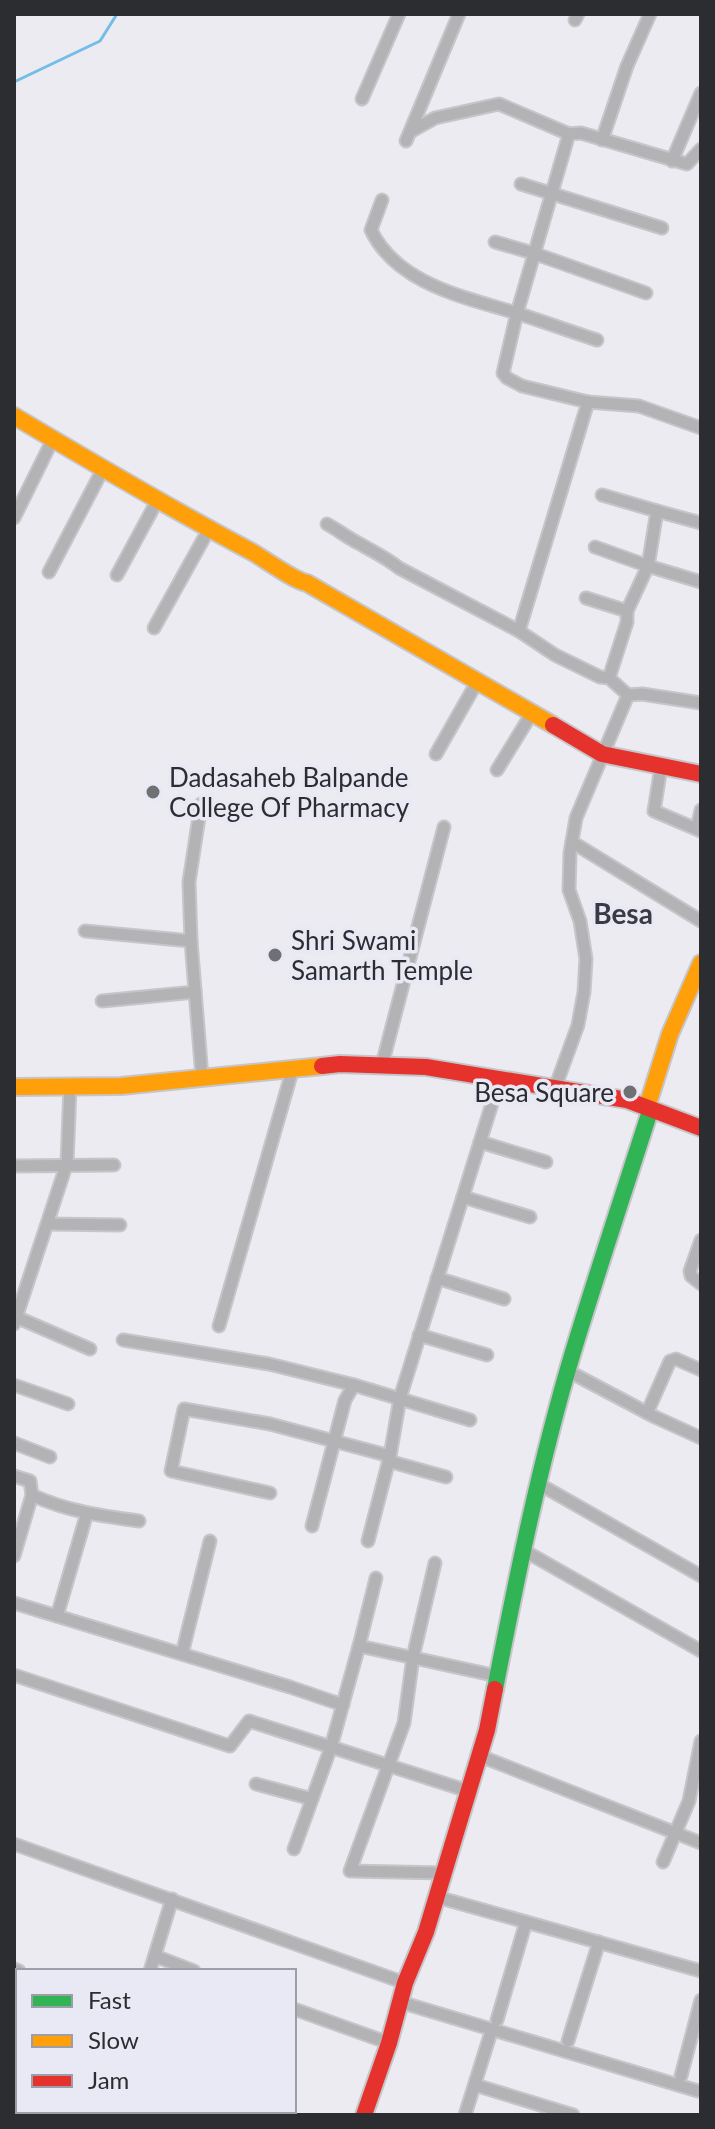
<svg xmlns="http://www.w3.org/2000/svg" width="715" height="2129" font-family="Lato,sans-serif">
	<rect width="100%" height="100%" fill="#ebebf1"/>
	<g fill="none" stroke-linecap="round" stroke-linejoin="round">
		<!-- stream -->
		<polyline stroke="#74bde8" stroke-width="3" points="14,82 100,41 117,14"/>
		<!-- street casing -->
		<g stroke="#c6c6ca" stroke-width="15">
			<g id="street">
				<polyline points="575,20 578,14"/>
				<polyline points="362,99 399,14"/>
				<polyline points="410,132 435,118 499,104 569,134"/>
				<polyline points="602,140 627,66 650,14"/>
				<polyline points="406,141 459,14"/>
				<polyline points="701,149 687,164 581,133 569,134 517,313 503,373 507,378 522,386 588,402 639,406 701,428"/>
				<polyline points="672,161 701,93"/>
				<polyline points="521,184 662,228"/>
				<path d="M382 200 371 230C396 283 463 297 513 312 542 321 569 331 597 340"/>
				<polyline points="495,242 533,253 646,293"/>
				<polyline points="602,495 657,511 648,566 701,582"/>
				<polyline points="657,511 701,523"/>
				<polyline points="14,518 53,439"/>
				<path d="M327 524C338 530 348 538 360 544 374 552 387 558 399 568L519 631 555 655 600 677 609 678 628 695"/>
				<polyline points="595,547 648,566 627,611 627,622 609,678"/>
				<polyline points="49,572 103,469"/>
				<polyline points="117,575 157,501"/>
				<polyline points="586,598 627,611"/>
				<polyline points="154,628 209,529"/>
				<polyline points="519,631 588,402"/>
				<polyline points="436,754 477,682"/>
				<polyline points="661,767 654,811 701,831"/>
				<polyline points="497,770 532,713"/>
				<polyline points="201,804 189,882 191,941 202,1077"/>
				<polyline points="697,829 701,810"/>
				<polyline points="572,842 701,921"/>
				<polyline points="85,931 191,941"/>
				<polyline points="102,1001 195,992"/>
				<polyline points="382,1065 444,827"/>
				<polyline points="555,1088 578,1025 584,992 586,959 580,921 569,890 570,853 576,818 628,695 642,694 701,703"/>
				<polyline points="480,1142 546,1162"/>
				<polyline points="14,1166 114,1165"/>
				<polyline points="463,1197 530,1217"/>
				<polyline points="48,1224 120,1225"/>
				<polyline points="701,1240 690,1271 691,1276 701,1284"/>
				<polyline points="437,1278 504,1299"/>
				<polyline points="16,1317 90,1349"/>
				<polyline points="14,1324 67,1163 70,1087"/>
				<polyline points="219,1326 293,1068"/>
				<polyline points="419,1335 487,1355"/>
				<polyline points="123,1340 269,1364 354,1385 470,1420"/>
				<polyline points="568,1371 655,1417 701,1438"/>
				<polyline points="14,1385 68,1404"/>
				<polyline points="647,1413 670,1361 676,1359 701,1370"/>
				<polyline points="14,1443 50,1457"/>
				<polyline points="388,1461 446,1477"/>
				<path d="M14 1476 30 1481 32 1495C66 1511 102 1516 139 1521"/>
				<polyline points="539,1484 701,1576"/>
				<polyline points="270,1493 171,1471 184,1409 270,1424 390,1456"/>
				<polyline points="312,1526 345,1400 354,1385"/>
				<polyline points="368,1541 390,1456 400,1398 500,1078"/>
				<polyline points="523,1550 701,1651"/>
				<polyline points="14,1556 32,1495"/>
				<polyline points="435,1563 413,1657 404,1723 350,1871 444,1873"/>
				<polyline points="14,1603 290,1687 343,1705"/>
				<polyline points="57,1616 87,1513"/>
				<polyline points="359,1646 376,1578"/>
				<polyline points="182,1654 210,1541"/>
				<polyline points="14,1675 230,1746 249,1721 331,1747 294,1849"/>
				<polyline points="480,1756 701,1843"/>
				<polyline points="256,1784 312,1799"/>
				<polyline points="468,1791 331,1747 359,1646 497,1676"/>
				<polyline points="14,1844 405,1983"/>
				<polyline points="663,1862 689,1801 701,1741"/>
				<polyline points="437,1897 701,1971"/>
				<polyline points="155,1956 194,1971"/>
				<polyline points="14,1969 19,1971"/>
				<polyline points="150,1971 172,1899"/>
				<polyline points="400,2002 698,2091"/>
				<polyline points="294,2009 389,2043"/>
				<polyline points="497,2020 526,1922"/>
				<polyline points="568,2041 599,1942"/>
				<polyline points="681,2076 701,2000"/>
				<polyline points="14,2079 18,2081"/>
				<polyline points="475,2085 573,2115"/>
				<polyline points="80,2111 87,2115"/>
				<polyline points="151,2115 153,2111"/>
				<polyline points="465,2115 492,2029"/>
			</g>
		</g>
		<!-- fast casing -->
		<g stroke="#c6c6ca" stroke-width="20">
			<path id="fast" d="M495 1689C517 1576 540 1462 573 1352 598 1270 625 1189 651 1108"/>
		</g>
		<!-- slow casing -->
		<g stroke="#c6c6ca" stroke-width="20">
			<g id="slow">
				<path d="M14 416C93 463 173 510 254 553 267 561 295 581 307 583L553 725"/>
				<polyline points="14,1087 121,1086 322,1066"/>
				<polyline points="647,1107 670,1034 701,963"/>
			</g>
		</g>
		<!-- jam casing -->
		<g stroke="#c6c6ca" stroke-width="20">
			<g id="jam">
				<polyline points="553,725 602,754 701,774"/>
				<polyline points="322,1066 340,1064 426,1067 627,1100 701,1128"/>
				<polyline points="364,2115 389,2043 405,1983 426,1932 487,1730 495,1689"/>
			</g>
		</g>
		<!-- street -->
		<use href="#street" stroke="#b3b2b5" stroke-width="11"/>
		<!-- fast -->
		<use href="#fast" stroke="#30b455" stroke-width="16"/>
		<!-- slow -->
		<use href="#slow" stroke="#ff9f0a" stroke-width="16"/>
		<!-- jam -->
		<use href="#jam" stroke="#e5322d" stroke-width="16"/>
	</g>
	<!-- markers -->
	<g fill="#6f7074" stroke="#e8e9f4" stroke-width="3">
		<circle cx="153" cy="792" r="8"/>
		<circle cx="275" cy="955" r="8"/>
		<circle cx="630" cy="1092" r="8"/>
	</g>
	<g text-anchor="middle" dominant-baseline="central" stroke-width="7" stroke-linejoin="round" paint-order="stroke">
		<!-- poi labels -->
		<g font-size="26" fill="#2c2d31" stroke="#e8e9f4" text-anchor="start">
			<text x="169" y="777">Dadasaheb Balpande<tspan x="169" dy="30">College Of Pharmacy</tspan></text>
			<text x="291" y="940">Shri Swami<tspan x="291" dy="30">Samarth Temple</tspan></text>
			<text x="614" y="1092" text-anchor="end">Besa Square</text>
		</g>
		<!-- neighbourhood labels -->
		<g font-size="28" font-weight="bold" fill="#393a43" stroke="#e8e9f4">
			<text x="623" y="913">Besa</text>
		</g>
	</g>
	<!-- border -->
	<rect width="715" height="2129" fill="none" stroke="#2c2d31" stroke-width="32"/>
	<!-- legend -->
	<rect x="16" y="1969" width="280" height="144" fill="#e8e9f4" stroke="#9d9ea6" stroke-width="2"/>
	<rect x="32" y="1995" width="40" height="12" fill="#30b455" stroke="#9d9ea6" stroke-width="2"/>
	<text x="88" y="2009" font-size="24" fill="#2c2d31">Fast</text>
	<rect x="32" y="2035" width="40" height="12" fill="#ff9f0a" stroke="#9d9ea6" stroke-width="2"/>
	<text x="88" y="2049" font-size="24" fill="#2c2d31">Slow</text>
	<rect x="32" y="2075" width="40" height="12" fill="#e5322d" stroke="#9d9ea6" stroke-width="2"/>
	<text x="88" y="2089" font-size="24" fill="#2c2d31">Jam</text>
</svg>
